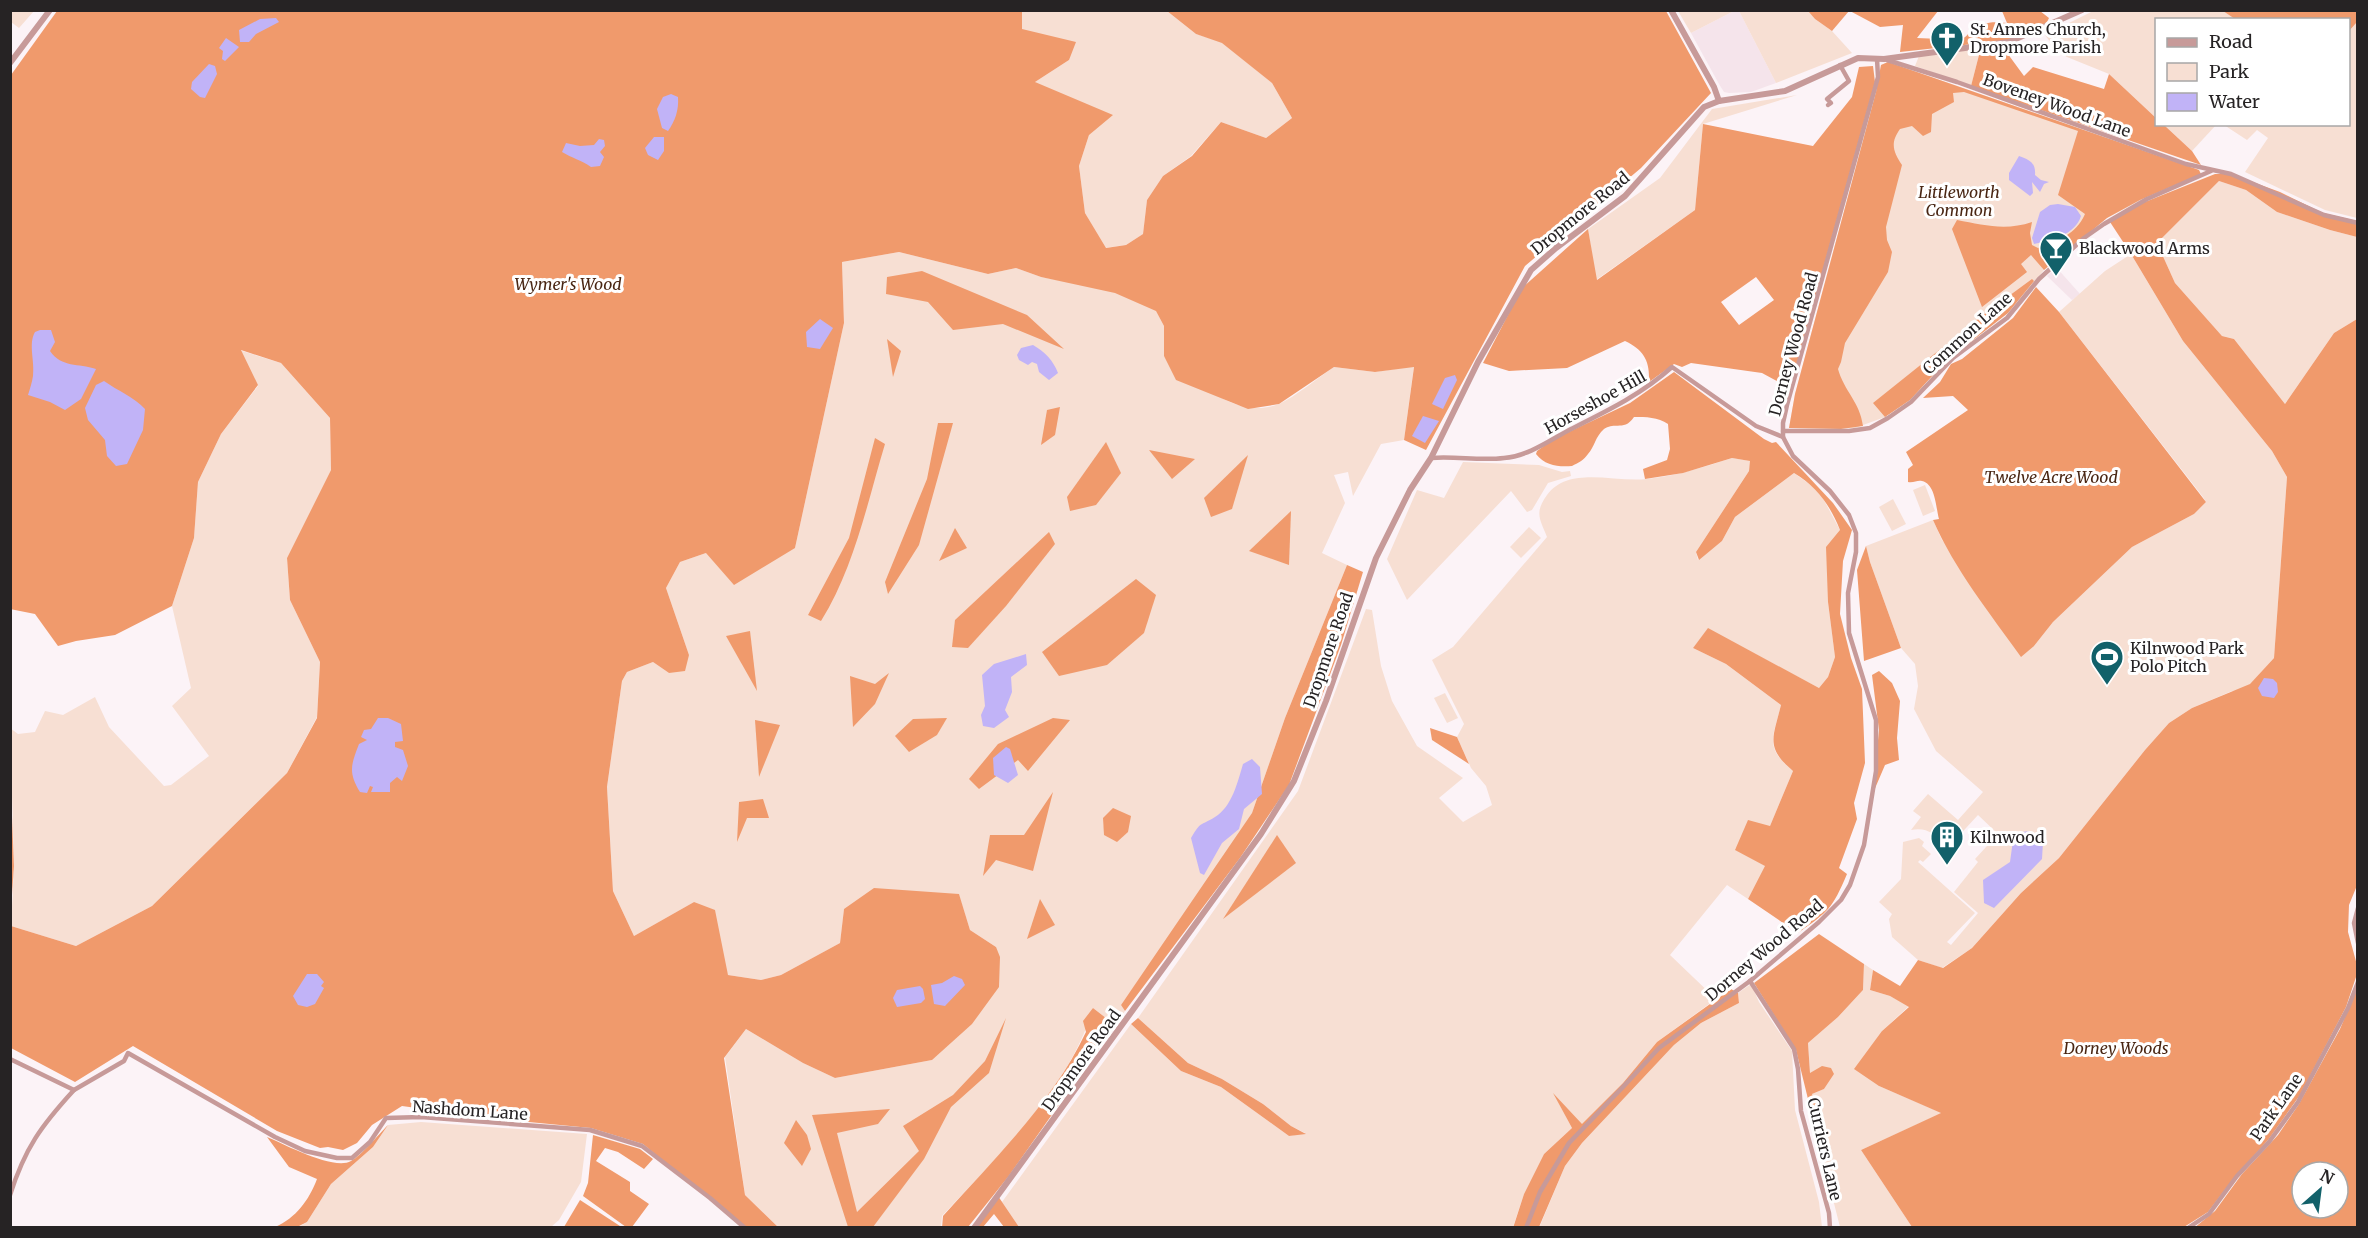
<svg xmlns="http://www.w3.org/2000/svg" width="2368" height="1238" font-family="Merriweather,serif">
	<rect width="100%" height="100%" fill="#fcf3f7"/>
	<!-- built -->
	<g fill="#f5e4eb">
		<polygon points="1734,11 1739,11 1776,83 1751,92 1729,93 1724,92 1719,84 1691,33"/>
		<polygon points="2056,267 2080,294 2072,300 2047,276"/>
	</g>
	<!-- green -->
	<g fill="#f7dfd3">
		<polygon points="11,10 34,10 34,11 19,28 11,22"/>
		<polygon points="1022,11 1167,11 1196,34 1222,42 1272,83 1292,118 1266,138 1221,122 1191,156 1163,176 1147,200 1143,234 1126,245 1105,248 1085,213 1079,166 1089,135 1035,82 1069,60 1022,29"/>
		<polygon points="1678,11 1734,11 1691,33"/>
		<polygon points="1739,11 1808,11 1815,19 1832,31 1852,53 1776,83"/>
		<polygon points="2093,11 2223,11 2235,19 2156,20 2156,118 2109,74 2067,57 2057,51 2045,35"/>
		<polygon points="2357,22 2357,218 2325,210 2245,172 2268,138 2257,130 2247,140 2224,125 2348,124 2349,31"/>
		<polygon points="1979,48 1979,55 1971,86 1915,66 1919,56"/>
		<polygon points="1888,62 2199,170 2107,218 2044,270 2008,313 1946,361 1910,400 1885,417 1855,428 1789,428 1795,394 1876,92 1881,65"/>
		<polygon points="1797,95 1703,124 1695,210 1596,280 1588,229 1660,178 1712,109"/>
		<polygon points="2164,125 2216,125 2192,151"/>
		<polygon points="2219,181 2246,190 2277,212 2330,230 2357,237 2357,319 2334,333 2285,404 2234,339 2222,336 2175,283 2157,243"/>
		<path d="M899 252 988 274 1016 268 1041 277 1116 291 1156 310 1164 326V356C1196 380 1235 421 1279 404 1295 397 1319 377 1334 367L1375 372 1414 366 1404 440 1381 444 1353 496 1348 472 1334 475 1345 503 1322 553 1347 565 1285 718 1252 813 1206 884 1121 1005 1125 1011 1115 1025 1093 1008C1071 1086 997 1157 942 1216L941 1227H778L745 1195 725 1057 746 1029 803 1063 835 1078 932 1060 996 947 970 930 959 895 844 909 840 943 781 975 761 980 728 975 694 902 634 936 613 891 607 787 622 681 627 672 653 662 669 673 689 655 666 588 680 562 706 553 795 548 844 323 842 262Z"/>
		<path d="M2131 254 2183 341 2272 451 2287 477 2274 658 2245 690 2232 691 2192 708 2169 723 2145 750 2059 858 2021 893 1972 948 1942 968 1918 960 1892 937 1889 919 1892 914 1879 902 1901 879 1903 842 1919 838 1924 842 1922 846 1931 854 1923 862 1920 860 1918 862 1975 913 1947 942 1951 945 1978 913 1954 892 1978 862 1975 859 1998 834 1978 815 1954 841 1951 838 1945 844C1934 834 1927 827 1911 830L1921 817 1913 811 1928 794 1958 820 1983 792 1936 751 1914 709 1918 686 1915 664 1901 648 1870 562 1866 546 1933 520 1942 540 2034 646 2053 622 2132 547 2194 514 2206 502 2203 497 2059 312 2105 271Z"/>
		<polygon points="239,350 281,363 330,418 331,470 287,558 290,600 320,662 317,717 287,773 152,906 76,946 11,926 14,866 10,728 18,734 35,732 45,711 63,715 95,697 109,727 164,786 171,785 209,756 172,706 191,688 172,606 194,538 198,482 221,434 258,386"/>
		<path d="M1732 458 1751 461 1749 471 1696 552 1698 560 1722 541 1735 517 1794 473 1819 491 1840 530 1828 602 1835 657 1828 677 1819 688 1708 629 1693 648 1726 664 1781 705C1773 738 1764 747 1793 771L1770 826 1735 849 1766 866 1748 899 1727 885 1670 955 1716 999 1657 1042 1623 1083 1582 1125 1555 1096 1572 1128 1544 1154 1524 1194 1513 1227H1019L1002 1202 1131 1024 1181 1071 1221 1087 1289 1136 1305 1133 1291 1126 1263 1104 1222 1079 1188 1063 1138 1018 1298 791 1366 609 1372 610 1381 666 1392 701 1417 746 1463 778 1439 798 1463 822 1492 805 1486 786 1471 768 1457 737 1464 724 1432 660 1453 647 1547 537C1540 519 1534 513 1547 495 1569 465 1615 483 1647 479 1676 476 1704 467 1732 458Z"/>
		<polygon points="1463,462 1539,465 1562,472 1570,471 1571,476 1548,483 1532,510 1527,512 1511,491 1407,600 1387,559 1417,490 1444,498"/>
		<polygon points="1925,485 1935,511 1923,516 1913,490"/>
		<polygon points="1893,499 1906,524 1892,531 1879,507"/>
		<polygon points="1529,527 1541,538 1521,558 1510,547"/>
		<polygon points="1445,693 1458,718 1447,723 1434,698"/>
		<polygon points="1864,964 1873,970 1870,990 1890,996 1909,1006 1882,1031 1879,1086 1942,1113 1861,1150 1912,1227 1840,1227 1819,1144 1816,1104 1812,1094 1824,1089 1834,1074 1810,1073 1808,1043 1838,1017 1863,990"/>
		<polygon points="1751,984 1759,1002 1792,1051 1795,1110 1819,1202 1822,1227 1539,1228 1565,1166 1582,1143 1674,1045 1701,1023 1739,1003 1738,993"/>
		<polygon points="421,1122 587,1134 581,1182 559,1220 551,1227 297,1228 307,1222 331,1184 373,1147 388,1125"/>
	</g>
	<!-- forest -->
	<g fill="#f09a6c" fill-rule="evenodd">
		<polygon points="57,11 1022,11 1022,29 1076,42 1069,60 1035,82 1113,115 1089,135 1079,166 1085,213 1106,248 1126,245 1143,234 1147,200 1163,176 1192,156 1221,122 1266,138 1292,118 1272,83 1222,43 1196,34 1167,11 1666,11 1711,93 1641,168 1525,266 1426,450 1404,440 1414,367 1375,372 1334,367 1279,404 1248,409 1176,380 1164,356 1164,326 1156,311 1115,293 1041,277 1016,268 988,274 899,252 842,262 844,323 795,548 734,585 706,553 680,562 666,588 689,655 685,671 669,673 653,662 627,672 622,681 607,787 613,891 634,936 694,902 715,910 728,975 761,980 781,975 840,943 844,909 874,888 959,894 970,930 996,947 1000,957 999,987 972,1024 932,1060 835,1078 803,1063 746,1029 724,1058 745,1195 778,1227 743,1227 643,1144 591,1128 497,1119 402,1106 372,1125 357,1143 343,1150 328,1147 320,1148 277,1131 133,1046 75,1082 11,1048 11,926 76,946 152,906 287,773 317,718 320,662 290,600 287,558 331,470 330,418 281,363 241,350 258,385 221,434 198,482 194,538 172,606 115,635 76,641 58,646 35,614 10,609 11,75"/>
		<polygon points="1808,11 1849,11 1832,31 1815,19"/>
		<path d="M1850 11H1938L1917 38 1940 39 1955 36 1958 39C1965 39 1966 36 1970 32 1982 22 1992 21 2007 23L2002 11H2040L2049 18 2046 24 2019 39 1900 52 1903 25 1880 27Z"/>
		<polygon points="2223,11 2357,11 2357,22 2349,31 2348,20 2235,19"/>
		<polygon points="2002,46 2024,76 2033,67 2104,89 2109,74 2156,118 2156,124 2164,125 2192,151 2201,165 1971,86 1979,55 1979,48"/>
		<path d="M1888 62 2199 170 2201 174 2140 200 2107 218 2044 270 2031 255 2021 264 2027 272 1982 307 1952 229 1957 220C1983 225 2006 231 2032 222L2030 233 2032 245 2038 248C2059 239 2075 236 2085 214L2058 195 2078 131 1964 92 1953 93 1954 102 1932 114 1931 132 1923 136 1912 126 1900 129C1890 143 1893 151 1902 165L1886 227 1887 240 1892 252 1888 272 1845 343 1841 362 1838 369C1844 391 1860 402 1863 426L1841 429 1789 428 1795 394 1876 92 1881 65Z"/>
		<path d="M1873 66 1875 82 1790 388 1762 373 1691 363 1682 367 1674 364 1649 382C1650 361 1644 350 1625 341L1567 368 1509 371 1483 363 1522 288 1588 229 1597 280 1695 210 1703 124 1813 146 1852 97 1859 67ZM1756 277 1774 300 1739 325 1721 302Z"/>
		<polygon points="2215,174 2231,174 2280,192 2323,213 2357,221 2357,237 2330,230 2277,212 2246,190 2219,181 2157,243 2175,283 2222,336 2234,339 2285,404 2334,333 2357,319 2358,883 2349,905 2348,932 2357,965 2357,974 2346,1007 2300,1095 2268,1140 2233,1179 2208,1212 2184,1227 1912,1227 1861,1150 1941,1113 1879,1086 1854,1069 1882,1031 1909,1007 1890,996 1870,990 1873,970 1900,986 1918,960 1943,968 1972,948 2021,893 2059,858 2145,750 2169,723 2192,708 2250,684 2274,658 2287,477 2272,451 2183,341 2131,254 2110,222 2140,204"/>
		<polygon points="922,271 1027,315 1064,349 1003,324 953,330 928,302 886,294 887,277"/>
		<polygon points="2032,279 2034,281 2008,313 1946,361 1910,400 1885,417 1873,403 1983,315"/>
		<path d="M2036 287 2059 312 2206 502 2194 514 2132 547 2053 622 2034 646 2021 657C1989 612 1955 570 1933 520L1939 519C1936 509 1936 484 1922 481 1917 480 1914 483 1908 482V469L1913 465 1906 452 1968 410 1953 396 1923 398 1940 382 1951 364 1962 359 2013 318Z"/>
		<polygon points="887,339 901,351 893,377"/>
		<path d="M1674 372 1764 439 1772 443 1776 442 1833 503 1852 530 1843 561 1840 614 1851 658 1862 689 1865 763 1854 803 1857 819 1839 868 1847 874C1832 909 1829 911 1798 933L1748 899 1765 866 1735 850 1748 820 1770 826 1793 771C1765 747 1773 738 1781 705L1726 664 1693 648 1708 628 1819 688 1828 677 1835 657 1828 602 1826 547 1840 530C1830 505 1817 487 1794 473L1735 517 1722 541 1699 560 1696 552 1749 471 1750 461 1732 458 1683 473 1645 479 1643 469 1667 460 1670 449 1668 424C1658 417 1646 417 1634 417 1624 432 1615 421 1604 429 1595 437 1595 446 1588 454 1584 460 1578 463 1572 466 1559 467 1545 466 1536 454L1537 451 1554 439 1630 403Z"/>
		<polygon points="1060,407 1055,435 1041,445 1047,410"/>
		<polygon points="938,423 953,423 919,545 888,594 885,582 927,479"/>
		<path d="M875 438 885 444C867 504 854 568 821 621L808 615 849 538Z"/>
		<polygon points="1106,442 1121,473 1096,505 1070,511 1067,497"/>
		<polygon points="1149,450 1195,459 1172,479"/>
		<polygon points="1248,455 1232,509 1211,517 1204,498"/>
		<polygon points="1291,511 1289,565 1249,551"/>
		<polygon points="955,528 967,548 939,561"/>
		<polygon points="1049,532 1055,544 1006,606 968,648 952,647 955,620"/>
		<polygon points="1866,546 1870,562 1901,648 1864,661 1857,570"/>
		<polygon points="1347,565 1363,572 1341,645 1289,785 1240,858 1125,1011 1121,1005 1252,813 1285,718"/>
		<polygon points="1136,579 1156,595 1144,633 1107,665 1059,676 1042,652"/>
		<polygon points="750,631 757,691 726,636"/>
		<polygon points="1879,671 1892,683 1900,701 1897,738 1899,760 1885,765 1873,793 1879,730 1872,675"/>
		<polygon points="889,673 875,704 853,727 850,676 875,684"/>
		<polygon points="947,718 937,735 909,752 895,736 913,719"/>
		<polygon points="1053,718 1070,720 1028,771 1018,760 979,789 969,779 998,744"/>
		<polygon points="755,720 780,725 759,777"/>
		<polygon points="1430,728 1457,737 1469,764 1432,740"/>
		<polygon points="10,766 14,866 11,909 10,909"/>
		<polygon points="1053,792 1033,871 996,860 983,876 990,835 1024,835"/>
		<polygon points="763,799 769,818 747,818 737,842 739,802"/>
		<polygon points="1113,808 1131,816 1128,832 1117,842 1104,835 1103,818"/>
		<polygon points="1277,835 1296,863 1223,919"/>
		<polygon points="1040,899 1055,925 1027,939"/>
		<polygon points="1819,934 1864,964 1863,990 1838,1017 1808,1043 1810,1073 1822,1066 1831,1068 1834,1074 1824,1089 1812,1094 1816,1104 1819,1144 1796,1050 1754,983"/>
		<polygon points="1731,989 1738,993 1739,1003 1701,1023 1674,1045 1582,1143 1565,1166 1539,1227 1513,1228 1524,1194 1544,1154 1572,1128 1553,1093 1582,1124 1623,1083 1657,1042"/>
		<path d="M2357 989V1227L2194 1228 2215 1211 2242 1174 2278 1135 2299 1104 2340 1029ZM2302 1172H2338V1208H2302Z"/>
		<path d="M1093 1008 1115 1025 1008 1177 968 1227 942 1228 943 1216C994 1159 1053 1102 1086 1032L1083 1021Z"/>
		<polygon points="1006,1018 989,1073 951,1107 924,1159 873,1227 848,1227 812,1115 890,1109 878,1124 837,1133 857,1212 919,1151 903,1126 953,1095 985,1061"/>
		<polygon points="1138,1018 1188,1063 1222,1079 1263,1104 1291,1126 1306,1134 1289,1136 1221,1087 1181,1071 1131,1024"/>
		<polygon points="796,1120 807,1135 811,1149 802,1166 784,1143"/>
		<path d="M388 1125 373 1147 331 1184 307 1222 297 1227H275C296 1218 309 1200 317 1179L289 1167 267 1137C284 1144 334 1171 351 1161 361 1156 379 1134 388 1125Z"/>
		<polygon points="593,1135 640,1149 653,1159 644,1169 618,1152 605,1148 596,1161 630,1182 630,1191 649,1204 632,1227 626,1227 583,1196 588,1183"/>
		<polygon points="998,1196 1019,1227 1004,1227 994,1214 983,1227 974,1228"/>
		<polygon points="580,1200 620,1226 620,1227 564,1227"/>
	</g>
	<!-- water -->
	<g fill="#c1b3f7">
		<polygon points="276,18 279,22 256,34 249,42 240,42 239,30 260,19"/>
		<polygon points="226,38 239,47 225,61 222,59 223,51 219,48"/>
		<polygon points="209,64 215,66 217,74 205,98 200,97 191,89 192,82"/>
		<path d="M671 94 678 97C679 110 675 121 668 131L662 128 657 109 663 97Z"/>
		<polygon points="654,137 664,137 664,151 658,160 648,155 645,148"/>
		<path d="M599 139 604 140 605 146 600 152 604 157 600 166 591 167C581 160 572 158 562 152L566 143 580 146 594 145Z"/>
		<path d="M2019 156C2030 160 2036 163 2035 175L2041 180 2049 182 2044 184 2040 192 2032 182 2033 193 2030 196 2009 180V173Z"/>
		<path d="M2058 204 2075 207 2081 216C2075 235 2052 240 2034 244L2032 238 2040 212 2050 205Z"/>
		<polygon points="820,319 833,328 820,349 807,347 806,332"/>
		<path d="M40 330H51L55 342 50 351C62 368 78 363 96 369L81 399 65 410 50 402 28 395C30 389 32 382 33 376 35 361 28 344 35 332Z"/>
		<path d="M1033 345C1045 352 1053 360 1058 373L1049 380 1039 372 1037 364 1032 362 1028 365 1019 360 1017 355 1021 348Z"/>
		<polygon points="1455,375 1457,380 1443,409 1432,404 1445,378"/>
		<path d="M104 381C118 391 134 397 145 409L143 430 127 464 116 466 107 456 105 440 88 420 85 408 96 385Z"/>
		<polygon points="1423,416 1439,421 1425,443 1412,436"/>
		<polygon points="1026,654 1027,665 1011,677 1012,692 1005,710 1009,717 994,728 983,726 981,715 985,706 982,675 994,664"/>
		<polygon points="2264,678 2273,679 2277,683 2278,692 2274,698 2262,696 2258,688"/>
		<path d="M378 718H388L401 724 403 741 395 742V747L403 750 408 766 402 781 397 777 390 783V792H371L373 787 370 786 367 793 360 792C348 772 351 765 359 744L367 740 361 737 364 730 371 729Z"/>
		<polygon points="1006,747 1010,749 1018,775 1008,783 994,775 993,758"/>
		<path d="M1252 759 1260 767 1262 794 1244 809 1239 829 1222 843 1204 875 1200 873 1191 838C1202 820 1199 827 1215 817 1232 807 1238 781 1243 764Z"/>
		<polygon points="2030,831 2043,842 2042,859 1994,908 1984,903 1983,880 2010,862 2014,833"/>
		<polygon points="307,974 317,974 324,982 321,986 324,988 315,1004 307,1007 298,1005 293,996"/>
		<polygon points="954,976 962,979 965,985 945,1006 934,1004 931,985 942,983"/>
		<polygon points="920,986 923,989 925,999 921,1003 897,1007 893,998 897,990"/>
	</g>
	<g fill="none" stroke-linecap="round" stroke-linejoin="round">
		<!-- minor -->
		<g stroke="#c79a99" stroke-width="4.5">
			<polyline points="1887,60 1957,82 2186,164 2231,174 2324,215 2358,223"/>
			<polyline points="1828,105 1831,103 1827,99 1849,81 1840,65"/>
			<polyline points="1783,431 1849,431 1870,428 1888,418 1911,402 1953,358 2007,318 2039,279 2084,238 2104,224 2147,199 2211,171"/>
			<path d="M1431 458C1456 456 1480 461 1504 458 1529 456 1550 440 1571 429 1607 411 1642 394 1672 367L1756 426 1783 437"/>
			<polyline points="2358,908 2354,923 2358,943"/>
			<polyline points="1750,981 1794,1049 1798,1069 1801,1111 1829,1213 1830,1228"/>
			<polyline points="10,1059 74,1090 124,1061 128,1053 275,1137 305,1151 337,1158 352,1158 370,1142 386,1118 421,1117 590,1130 642,1146 710,1198 745,1228"/>
			<path d="M10 1195C25 1148 41 1126 74 1090"/>
			<polyline points="1526,1228 1540,1192 1569,1143 1623,1087 1659,1048 1750,981 1819,922 1841,900 1850,885 1864,845 1876,771 1876,720 1849,633 1848,593 1856,552 1856,533 1849,515 1830,491 1793,456 1783,437 1783,423 1787,405 1878,77 1877,59"/>
			<polyline points="2188,1228 2209,1214 2237,1176 2269,1142 2298,1102 2348,1008 2358,982"/>
		</g>
		<!-- tertiary -->
		<g stroke="#c79a99" stroke-width="6">
			<polyline points="1671,10 1714,87 1719,101"/>
			<polyline points="10,63 50,10"/>
			<polyline points="974,1228 1261,834 1294,781 1326,701 1376,558 1410,490 1431,458 1478,362 1531,270 1556,248 1625,196 1704,107 1719,101 1785,91 1858,58 1884,59 2009,42 2082,10"/>
		</g>
	</g>
	<!-- icons -->
	<defs>
		<g id="church-pin" transform="scale(1.725)"><path d="M0 17L-7.5 6A9.5 9.5 0 1 1 7.5 6Z" fill="#12616a" stroke="#fff"/><path d="M-1.2-6h2.4v3.5h3.3v2.4h-3.3V6h-2.4V-.1h-3.3v-2.4h3.3Z" fill="#fff"/></g>
		<g id="bar-pin" transform="scale(1.725)"><path d="M0 17L-7.5 6A9.5 9.5 0 1 1 7.5 6Z" fill="#12616a" stroke="#fff"/><path d="M-6-5H6L.8 .8V4.5H3.5V6h-7V4.5H-.8V.8Z" fill="#fff"/></g>
		<g id="stadium-pin" transform="scale(1.725)"><path d="M0 17L-7.5 6A9.5 9.5 0 1 1 7.5 6Z" fill="#12616a" stroke="#fff"/><path d="M0-5a6.5 5 0 1 0 0 10a6.5 5 0 1 0 0-10ZM-3.5-1.8h7v3.6h-7Z" fill="#fff"/></g>
		<g id="building-pin" transform="scale(1.725)"><path d="M0 17L-7.5 6A9.5 9.5 0 1 1 7.5 6Z" fill="#12616a" stroke="#fff"/><path d="M-4-6H4V6H1V3H-1V6H-4ZM-2.5-4.3h1.7v1.8h-1.7ZM.8-4.3h1.7v1.8H.8ZM-2.5-1h1.7V.8h-1.7ZM.8-1h1.7V.8H.8Z" fill="#fff"/></g>
	</defs>
	<g fill-rule="evenodd">
		<use href="#church-pin" x="1947" y="38"/>
		<use href="#bar-pin" x="2056" y="248"/>
		<use href="#stadium-pin" x="2107" y="657"/>
		<use href="#building-pin" x="1947" y="837"/>
	</g>
	<g text-anchor="middle" dominant-baseline="central" stroke-width="6" stroke-linejoin="round" paint-order="stroke">
		<!-- poi labels -->
		<g font-size="16" fill="#262324" stroke="#fff" text-anchor="start">
			<text x="1970" y="29">St. Annes Church,<tspan x="1970" dy="18">Dropmore Parish</tspan></text>
			<text x="2079" y="248">Blackwood Arms</text>
			<text x="2130" y="648">Kilnwood Park<tspan x="2130" dy="18">Polo Pitch</tspan></text>
			<text x="1970" y="837">Kilnwood</text>
		</g>
		<!-- street labels -->
		<g font-size="16" fill="#262324" stroke="#fff">
			<text transform="translate(2057 105) rotate(20)">Boveney Wood Lane</text>
			<text transform="translate(1580 213) rotate(-39)">Dropmore Road</text>
			<text transform="translate(1967 333) rotate(-42)">Common Lane</text>
			<text transform="translate(1793 344) rotate(-75)">Dorney Wood Road</text>
			<text transform="translate(1595 402) rotate(-29)">Horseshoe Hill</text>
			<text transform="translate(1328 650) rotate(-71)">Dropmore Road</text>
			<text transform="translate(1764 950) rotate(-40)">Dorney Wood Road</text>
			<text transform="translate(1081 1060) rotate(-54)">Dropmore Road</text>
			<text transform="translate(2276 1107) rotate(-55)">Park Lane</text>
			<text transform="translate(470 1110) rotate(4)">Nashdom Lane</text>
			<text transform="translate(1825 1149) rotate(77)">Curriers Lane</text>
		</g>
		<!-- park labels -->
		<g font-size="16" font-style="italic" fill="#492613" stroke="#fff">
			<text x="1959" y="192">Littleworth<tspan x="1959" dy="18">Common</tspan></text>
			<text x="568" y="284">Wymer's Wood</text>
			<text x="2051" y="477">Twelve Acre Wood</text>
			<text x="2116" y="1048">Dorney Woods</text>
		</g>
	</g>
	<!-- border -->
	<rect width="2368" height="1238" fill="none" stroke="#262324" stroke-width="24"/>
	<!-- legend -->
	<rect x="2155" y="18" width="195" height="108" fill="#ffffff" stroke="#a8a7a7" stroke-width="1.5"/>
	<rect x="2167" y="38" width="30" height="9" fill="#c79a99" stroke="#a8a7a7" stroke-width="1.5"/>
	<text x="2209" y="48" font-size="18" fill="#262324">Road</text>
	<rect x="2167" y="63" width="30" height="18" fill="#f7dfd3" stroke="#a8a7a7" stroke-width="1.5"/>
	<text x="2209" y="78" font-size="18" fill="#262324">Park</text>
	<rect x="2167" y="93" width="30" height="18" fill="#c1b3f7" stroke="#a8a7a7" stroke-width="1.5"/>
	<text x="2209" y="108" font-size="18" fill="#262324">Water</text>
	<!-- north arrow -->
	<g transform="translate(2320 1190) rotate(28)"><circle r="28" fill="#ffffff" stroke="#a8a7a7" stroke-width="1.5"/>
	<path d="M0-4.5L10 22L0 15L-10 22Z" fill="#12616a"/>
	<text y="-9" font-size="16" font-weight="bold" text-anchor="middle" fill="#262324">N</text>
	</g>
</svg>
